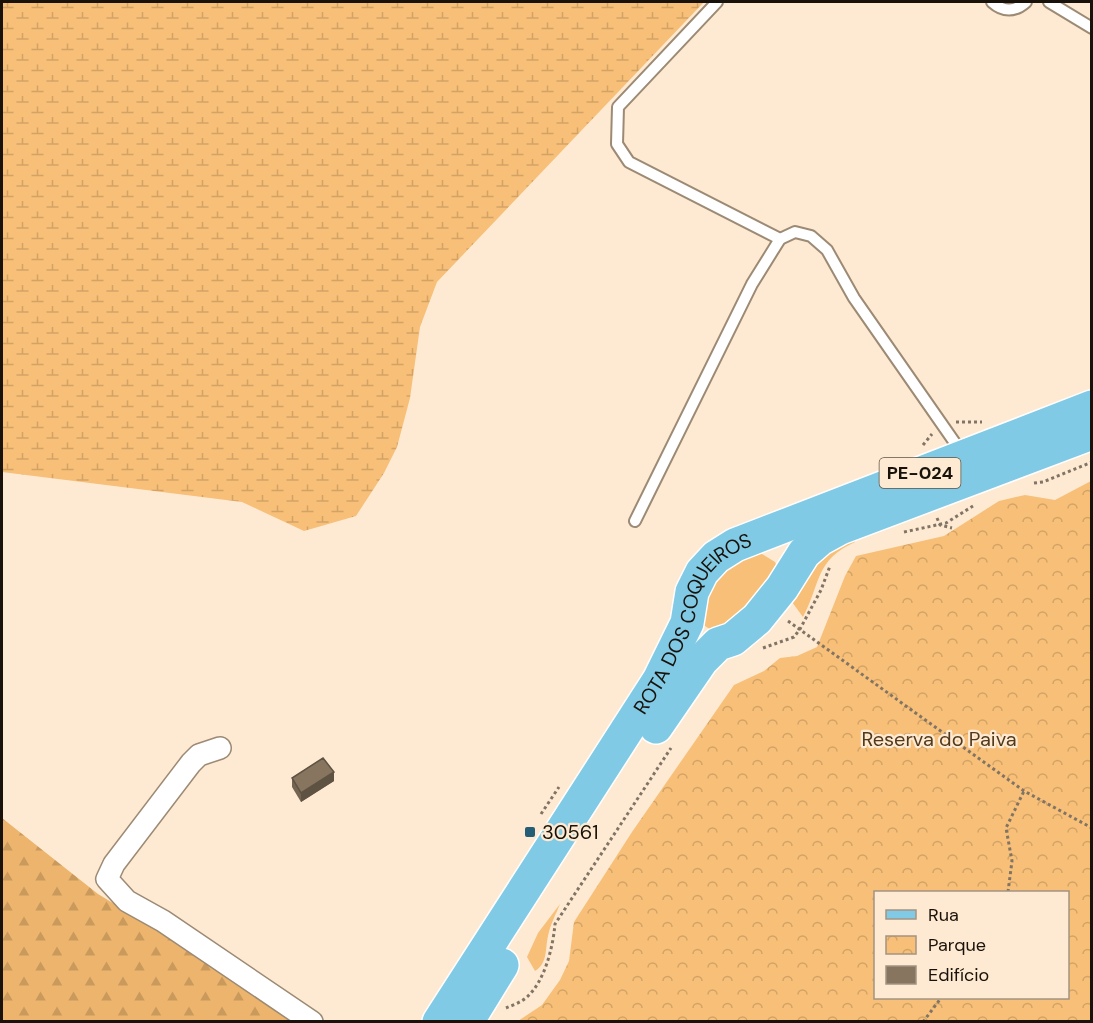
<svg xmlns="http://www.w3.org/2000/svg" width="1093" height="1023" font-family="'DM Sans',sans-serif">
	<defs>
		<pattern id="forest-firs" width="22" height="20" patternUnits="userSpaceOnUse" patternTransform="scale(1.5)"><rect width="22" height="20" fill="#ecb46c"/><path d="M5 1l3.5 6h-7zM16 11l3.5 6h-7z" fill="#ca9a5c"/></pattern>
		<pattern id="wetland-marsh" width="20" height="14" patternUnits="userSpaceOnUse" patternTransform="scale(1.5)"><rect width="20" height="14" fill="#f7bf77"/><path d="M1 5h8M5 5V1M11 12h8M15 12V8" fill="none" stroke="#d3a366"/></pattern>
		<pattern id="park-crowns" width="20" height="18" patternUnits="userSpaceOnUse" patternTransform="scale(1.5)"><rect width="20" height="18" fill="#f7bf77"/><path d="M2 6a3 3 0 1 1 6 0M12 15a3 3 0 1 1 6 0" fill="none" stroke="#d3a366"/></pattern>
	</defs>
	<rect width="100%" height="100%" fill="#feead2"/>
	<!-- green -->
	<g fill="#f7bf77">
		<path d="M853 537 855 542C815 560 821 583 803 617L792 602C801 565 823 556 853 537Z"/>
		<polygon points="757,551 775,562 780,573 756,612 713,631 700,623 710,575"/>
		<path d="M560 904C556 914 550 925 548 936 545 949 548 963 535 971L527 957 538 933Z"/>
	</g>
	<!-- forest -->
	<polygon fill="url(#forest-firs)" points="2,818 98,894 307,1021 2,1021"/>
	<!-- wetland -->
	<polygon fill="url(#wetland-marsh)" points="2,2 704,2 437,282 420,327 410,398 397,447 384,473 356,516 304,531 242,502 2,472"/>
	<!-- park -->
	<path fill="url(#park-crowns)" fill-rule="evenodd" d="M1091 481V1021H518L542 1005 560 980 569 961 574 922 632 832 734 685 764 671 780 658 797 656 817 647 845 576 856 556 944 536 999 501 1025 495 1055 500ZM876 892H1068V998H876Z"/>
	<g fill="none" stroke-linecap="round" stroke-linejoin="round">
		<!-- service casing -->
		<g stroke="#9c8a74" stroke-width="14">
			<g id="service">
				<polyline points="717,2 618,107 617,144 629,162 780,239"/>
				<path d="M992 2C1003 12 1015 12 1026 2"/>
				<polyline points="1049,2 1092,28"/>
				<polyline points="635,521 752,284 780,239 795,232 811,236 827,250 854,298 962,453"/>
			</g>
		</g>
		<!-- minor casing -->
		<g stroke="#9c8a74" stroke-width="24">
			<polyline id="minor" points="220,748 199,755 191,763 114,864 107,879 127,901 163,921 312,1022"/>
		</g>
		<!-- primary casing -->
		<g stroke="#fff" stroke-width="36">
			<g id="primary">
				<polyline points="656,727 702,660 718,644 733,639 757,619 782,588 804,553 820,539 840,528 1092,433"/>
				<path id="s1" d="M439 1022 659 680 687 623 692 592 702 572 716 557 735 545 1092 407"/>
				<polyline points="467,1022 502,965"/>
			</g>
		</g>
		<!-- path -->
		<g stroke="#817465" stroke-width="3" stroke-dasharray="3 3" stroke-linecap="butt">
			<polyline points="956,422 982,422"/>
			<polyline points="923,445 932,434"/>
			<polyline points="1034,483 1043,482 1092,462"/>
			<polyline points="937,518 940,525 952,528"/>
			<polyline points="904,532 946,523 973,506"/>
			<polyline points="788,621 1024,791 1092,828"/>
			<polyline points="763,648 794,637 800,629 821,590 830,566"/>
			<polyline points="541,814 559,787"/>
			<polyline points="1008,892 1012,861 1006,828 1024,791"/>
			<path d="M506 1008C513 1005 522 1002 528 996 545 980 553 947 555 924L671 748"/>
			<polyline points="923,1022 941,998"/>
		</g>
		<!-- service -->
		<use href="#service" stroke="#fff" stroke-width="10"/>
		<!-- minor -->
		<use href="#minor" stroke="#fff" stroke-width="21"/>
		<!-- primary -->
		<use href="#primary" stroke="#80cae6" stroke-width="33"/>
	</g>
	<!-- wall -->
	<polygon fill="#746552" points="292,778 334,781 301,802 292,787"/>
	<!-- shaded-wall -->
	<polygon fill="#5e5242" points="334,772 334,781 301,802 301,793"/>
	<!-- building -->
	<polygon fill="#87755f" stroke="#5e5242" stroke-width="1.5" points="323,758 334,772 301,793 292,778"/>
	<!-- markers -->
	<rect fill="#235e76" stroke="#feead2" stroke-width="2" x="524" y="826" width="12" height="12" rx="3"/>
	<g text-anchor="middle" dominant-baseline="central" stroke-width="4.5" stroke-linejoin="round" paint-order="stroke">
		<!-- shield labels -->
		<rect fill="#feead2" stroke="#5e5346" stroke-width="1.5" x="879.5" y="458" width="81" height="30" rx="4.5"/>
		<g font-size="18" font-weight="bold" fill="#19120a">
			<text x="920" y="473">PE-024</text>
		</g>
		<!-- street labels -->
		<g font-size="20" fill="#19120a" stroke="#feead2">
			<text stroke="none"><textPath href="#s1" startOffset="476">ROTA DOS COQUEIROS</textPath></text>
		</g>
		<!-- park labels -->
		<g font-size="20" fill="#513a1b" stroke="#feead2">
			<text x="939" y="739">Reserva do Paiva</text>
		</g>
		<!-- poi labels -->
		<g font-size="20" fill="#19120a" stroke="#feead2" text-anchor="start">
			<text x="542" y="832">30561</text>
		</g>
	</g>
	<!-- border -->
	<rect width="1093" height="1023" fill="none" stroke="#19120a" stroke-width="6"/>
	<!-- legend -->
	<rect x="874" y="891" width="195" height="108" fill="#feead2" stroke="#a29482" stroke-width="1.5"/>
	<rect x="886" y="910" width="30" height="9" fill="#80cae6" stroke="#a29482" stroke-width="1.5"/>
	<text x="928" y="921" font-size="18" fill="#19120a">Rua</text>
	<rect x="886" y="936" width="30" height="18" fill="url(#park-crowns)" stroke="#a29482" stroke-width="1.5"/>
	<text x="928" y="951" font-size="18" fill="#19120a">Parque</text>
	<rect x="886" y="966" width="30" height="18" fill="#87755f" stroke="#a29482" stroke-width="1.5"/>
	<text x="928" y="981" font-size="18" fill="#19120a">Edifício</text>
</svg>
